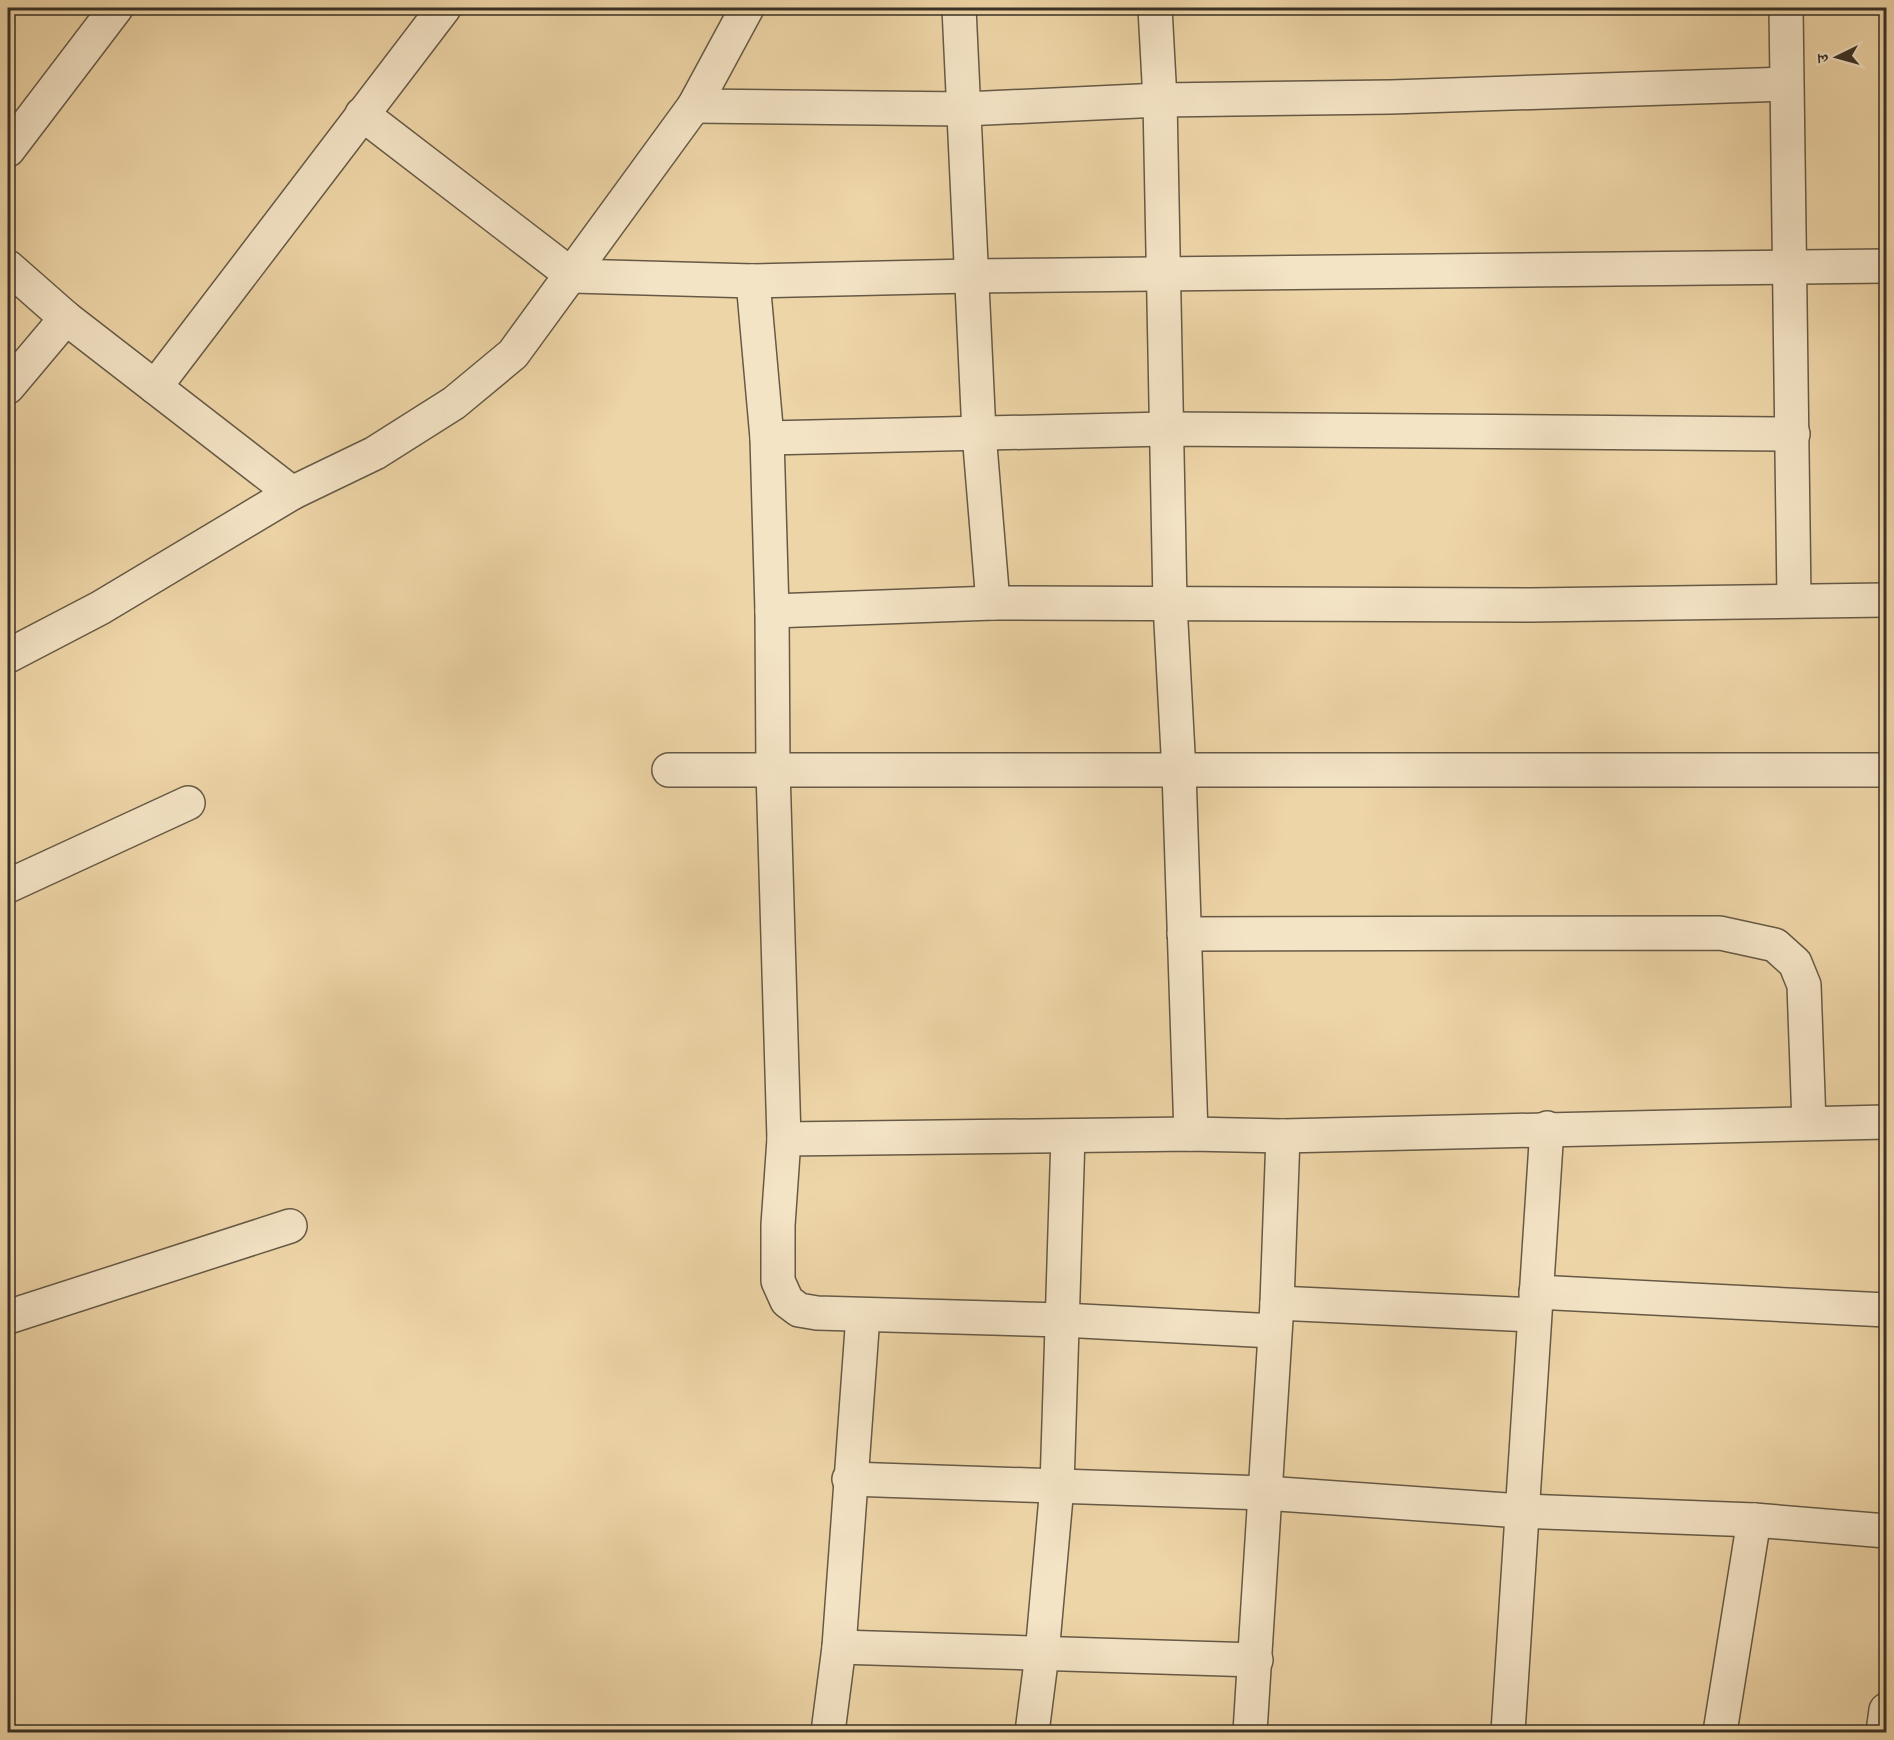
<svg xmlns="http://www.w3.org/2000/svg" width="1894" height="1740" font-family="'Sorts Mill Goudy','Noto Serif Devanagari',serif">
	<rect width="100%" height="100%" fill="#eed5a7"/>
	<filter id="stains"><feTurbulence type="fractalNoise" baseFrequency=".00333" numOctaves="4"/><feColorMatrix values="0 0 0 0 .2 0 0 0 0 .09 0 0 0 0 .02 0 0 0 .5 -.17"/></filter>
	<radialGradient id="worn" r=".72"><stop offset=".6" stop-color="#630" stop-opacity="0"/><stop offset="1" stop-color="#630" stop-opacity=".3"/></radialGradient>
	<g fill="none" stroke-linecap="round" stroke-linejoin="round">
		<!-- street casing -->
		<g stroke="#665a46" stroke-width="36">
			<g id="street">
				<polyline points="959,8 979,433 993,603"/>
				<polyline points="1155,8 1160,100 1170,604 1179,772 1191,1134"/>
				<polyline points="1786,8 1794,599"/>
				<polyline points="694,106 965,109 1160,100 1391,97 1786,84"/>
				<polyline points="362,114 573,276 753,281 970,276 1886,266"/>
				<polyline points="8,150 116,8"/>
				<polyline points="8,267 66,318 292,493"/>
				<polyline points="753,281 767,438 772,611 773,770 784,1139 778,1225 778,1281 787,1301 799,1310 817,1313 1062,1320 1274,1331"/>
				<polyline points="8,387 66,318"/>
				<polyline points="155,387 444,8"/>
				<polyline points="767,438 1166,429 1793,434"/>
				<polyline points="772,611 993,603 1531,605 1886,600"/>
				<polyline points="8,656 100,608 292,493 375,453 454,403 513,354 694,106 747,8"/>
				<polyline points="669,770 1886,770"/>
				<polyline points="8,886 188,803"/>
				<polyline points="1184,934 1720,933 1775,945 1795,963 1804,985 1809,1123"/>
				<polyline points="784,1139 1191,1134 1283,1136 1886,1122"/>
				<polyline points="1536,1292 1886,1310"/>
				<polyline points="1277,1303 1534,1315"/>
				<polyline points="8,1317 290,1226"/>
				<polyline points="849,1479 1265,1493 1521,1511 1754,1520 1886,1531"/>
				<polyline points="839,1647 1256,1660"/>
				<polyline points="828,1732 839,1647 863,1315"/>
				<polyline points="1032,1732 1042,1654 1057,1486 1068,1136"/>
				<polyline points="1250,1732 1277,1303 1283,1136"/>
				<polyline points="1508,1732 1547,1128"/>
				<polyline points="1720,1732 1754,1520"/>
				<polyline points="1883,1732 1886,1710"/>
			</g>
		</g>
		<!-- street -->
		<use href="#street" stroke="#f4e4c6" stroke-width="33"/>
	</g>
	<!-- margin -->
	<rect width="1894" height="1740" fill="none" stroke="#eed5a7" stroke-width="30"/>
	<rect x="9" y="9" width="1876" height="1722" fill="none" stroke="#393126" stroke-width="3"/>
	<rect x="15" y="15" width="1864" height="1710" fill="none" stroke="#393126" stroke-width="1.5"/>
	<!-- north arrow -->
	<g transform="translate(1837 57) rotate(265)" stroke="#f4e4c6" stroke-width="4.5" paint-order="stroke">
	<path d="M0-4.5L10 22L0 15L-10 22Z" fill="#393126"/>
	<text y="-9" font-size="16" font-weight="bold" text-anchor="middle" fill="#393126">उ</text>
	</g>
	<rect width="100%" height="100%" filter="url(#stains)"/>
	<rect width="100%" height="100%" fill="url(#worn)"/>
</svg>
